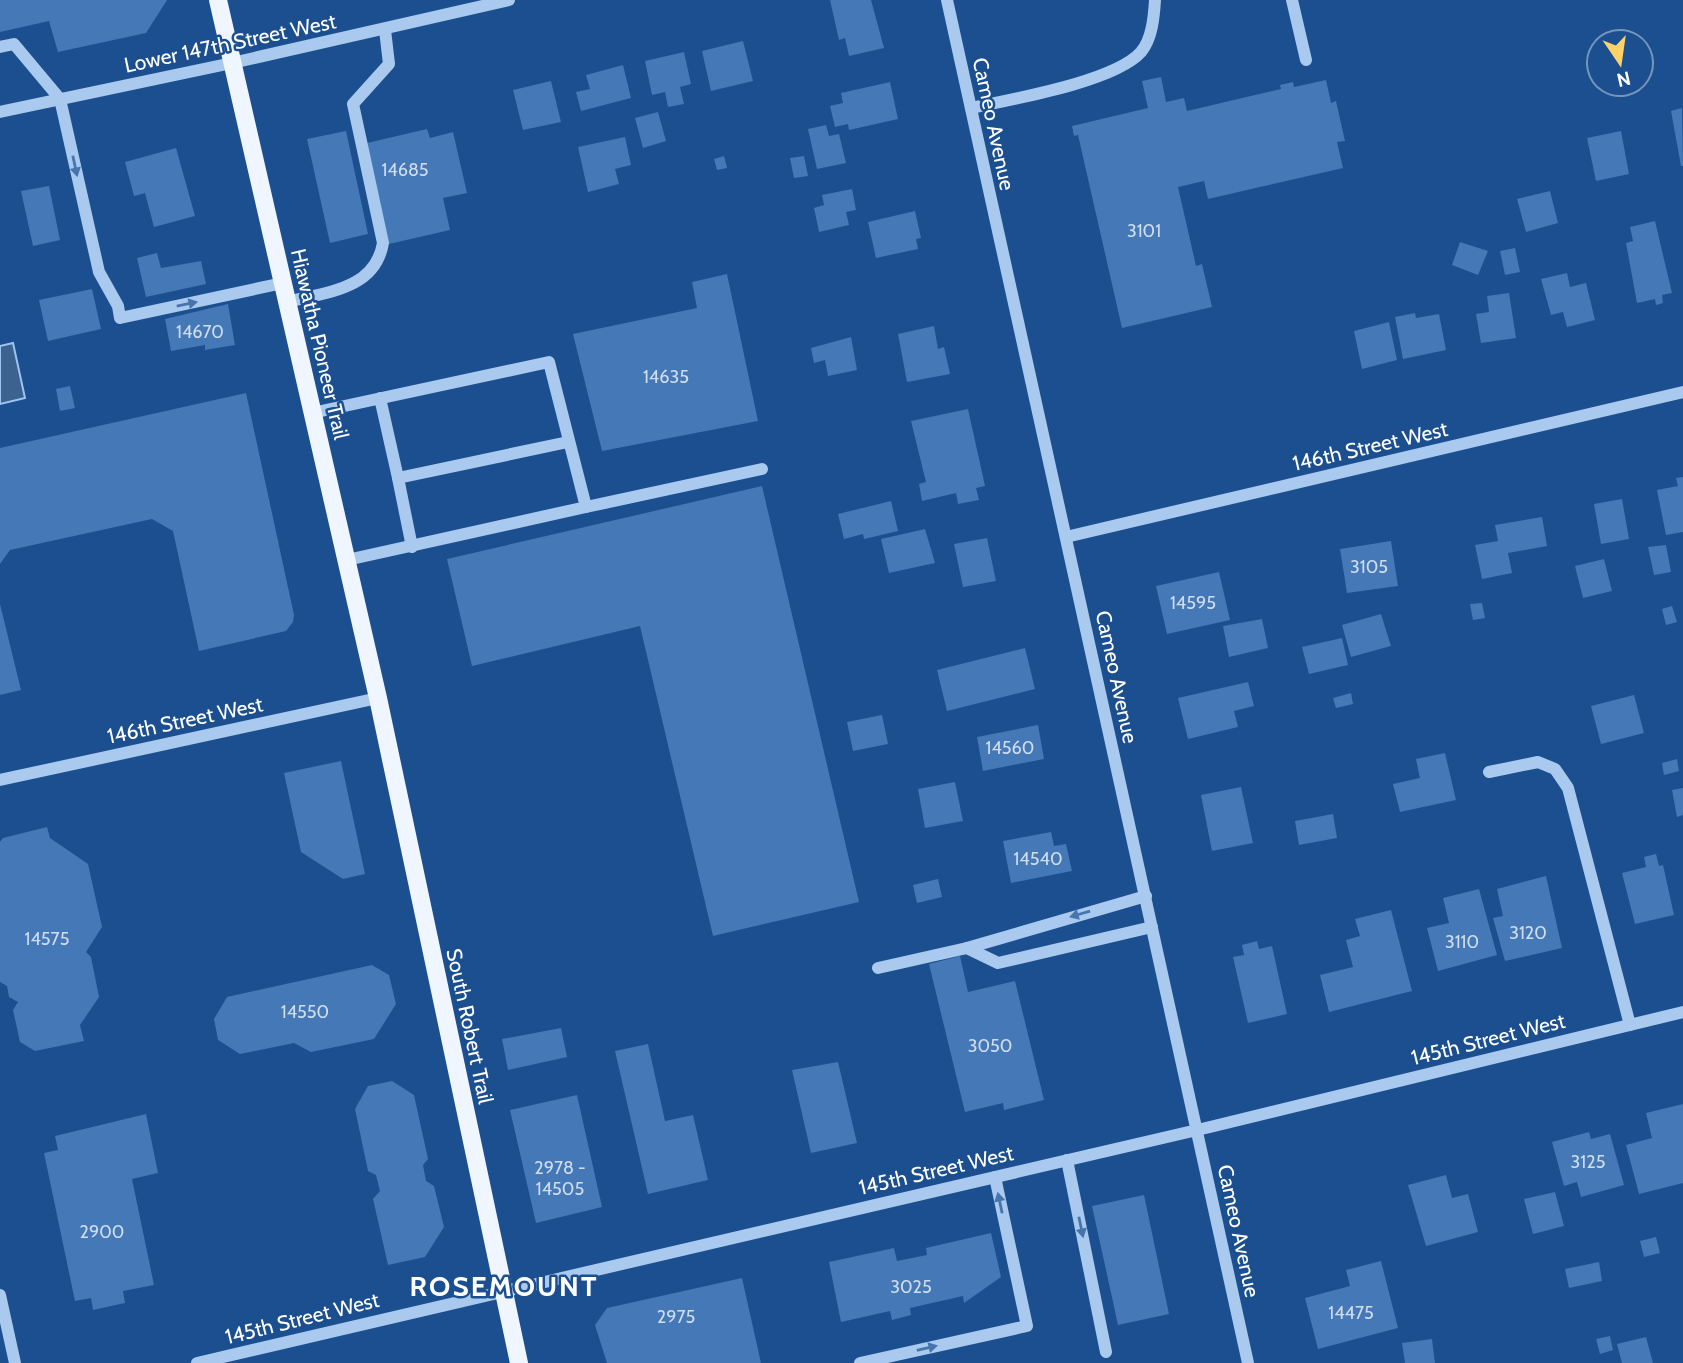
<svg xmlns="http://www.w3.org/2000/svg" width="1683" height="1363" font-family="Cabin,sans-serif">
	<rect width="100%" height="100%" fill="#1b4f8f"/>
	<!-- water -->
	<polygon fill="#3c6290" stroke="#9cc4f0" stroke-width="2" points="13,343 25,398 0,404 0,346"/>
	<!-- building -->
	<g fill="#4478b7">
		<polygon points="0,0 167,0 146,33 58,52 49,21 0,32"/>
		<polygon points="830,0 871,0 884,48 849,56 845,38 839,40"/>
		<polygon points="743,41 753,81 711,91 702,51"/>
		<polygon points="684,52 691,84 680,87 684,104 668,107 665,92 652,95 645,61"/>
		<polygon points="623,65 631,98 581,111 576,92 590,89 586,75"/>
		<polygon points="1161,77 1166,102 1184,98 1187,111 1281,89 1280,85 1293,82 1294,87 1326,80 1331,103 1336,101 1345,141 1337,142 1343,168 1208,199 1204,181 1178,187 1196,266 1202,264 1212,307 1122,328 1078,135 1074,136 1072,126 1148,108 1142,81"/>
		<polygon points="551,81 561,122 523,130 513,90"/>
		<polygon points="890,82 898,119 849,130 848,124 835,127 830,106 843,103 841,93"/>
		<polygon points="1682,108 1683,166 1681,166 1671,111"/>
		<polygon points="658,112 666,141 643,148 635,118"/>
		<polygon points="826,125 829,136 839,134 846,163 817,169 808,129"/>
		<polygon points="427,129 430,138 453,132 467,193 443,198 450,230 389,244 367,143"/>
		<polygon points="346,131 368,234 330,243 307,139"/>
		<polygon points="1621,131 1629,174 1596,181 1587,138"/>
		<polygon points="625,137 631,165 615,169 619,184 588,192 578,147"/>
		<polygon points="176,148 195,216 154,227 145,193 134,196 125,162"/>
		<polygon points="724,156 727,168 717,170 714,159"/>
		<polygon points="804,156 808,176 794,178 790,158"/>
		<polygon points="49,186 60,240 33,246 21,191"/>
		<polygon points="852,189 856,210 846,212 849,225 819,232 814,208 824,205 822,195"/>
		<polygon points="1550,191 1558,223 1526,232 1517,199"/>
		<polygon points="915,211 921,238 916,239 918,249 876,258 868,222"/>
		<polygon points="1655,221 1672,293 1662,295 1663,303 1656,305 1655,299 1637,303 1626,243 1633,241 1630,227"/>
		<polygon points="1460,242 1488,251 1478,275 1452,265"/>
		<polygon points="1515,248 1520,272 1505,275 1500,251"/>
		<polygon points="157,253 161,268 201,261 206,284 146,297 137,258"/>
		<polygon points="1567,273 1570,287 1586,283 1595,320 1567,327 1563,312 1551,315 1541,279"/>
		<polygon points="727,274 758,421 602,451 573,334 697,308 692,282"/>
		<polygon points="92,289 101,329 48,341 39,300"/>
		<polygon points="1509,293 1516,338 1481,343 1476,314 1489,312 1487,296"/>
		<polygon points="228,304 235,345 205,350 205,345 171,351 165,319"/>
		<polygon points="1415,313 1416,318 1439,314 1446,350 1403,359 1395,317"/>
		<polygon points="1389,322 1397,360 1362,369 1354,331"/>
		<polygon points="934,326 938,349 944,347 950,374 907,382 898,334"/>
		<polygon points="851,337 857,370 828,376 825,360 814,363 811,348"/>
		<polygon points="70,386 75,408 60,411 56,389"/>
		<polygon points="246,393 294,615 293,622 286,631 199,651 173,531 152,519 10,550 0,564 0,448"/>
		<polygon points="968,409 985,486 976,488 979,500 958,504 956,493 922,501 919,484 926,482 911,421"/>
		<polygon points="1683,477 1683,532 1666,535 1657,490 1678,486 1676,478"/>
		<polygon points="762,486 859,902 713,936 640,626 472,666 447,559"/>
		<polygon points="1622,499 1629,539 1601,544 1594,504"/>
		<polygon points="891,501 898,531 864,539 863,534 844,539 838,514"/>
		<polygon points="1542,517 1547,546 1508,553 1512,573 1482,579 1475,545 1498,541 1495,525"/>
		<polygon points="925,529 935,563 889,573 881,539"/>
		<polygon points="987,538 996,581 963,587 954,544"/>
		<polygon points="1391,541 1398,586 1347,593 1340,549"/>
		<polygon points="1666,545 1671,572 1654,575 1648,547"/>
		<polygon points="1604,559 1612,591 1583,598 1575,566"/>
		<polygon points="1219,572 1230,620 1167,634 1156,586"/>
		<polygon points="1482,603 1485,618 1473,620 1470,604"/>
		<polygon points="0,604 21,690 0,695"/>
		<polygon points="1672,606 1677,622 1666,625 1662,609"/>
		<polygon points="1381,614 1391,646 1351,657 1342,625"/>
		<polygon points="1262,619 1268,648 1229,657 1223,626"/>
		<polygon points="1342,638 1348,665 1309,674 1302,647"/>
		<polygon points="1025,648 1035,689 947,711 937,670"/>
		<polygon points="1248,682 1254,706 1234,711 1238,727 1188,739 1178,698"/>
		<polygon points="1351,693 1353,704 1336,708 1333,698"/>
		<polygon points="1634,695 1644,733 1601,744 1591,706"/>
		<polygon points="882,715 888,744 853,751 847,722"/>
		<polygon points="1038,725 1044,759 983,771 977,737"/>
		<polygon points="1445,753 1456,800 1400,812 1393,784 1420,778 1416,759"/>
		<polygon points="1677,759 1679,771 1664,775 1662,763"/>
		<polygon points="341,761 365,874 343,879 301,852 284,773"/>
		<polygon points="955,782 963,821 925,828 918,789"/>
		<polygon points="1241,787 1253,843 1212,851 1201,795"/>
		<polygon points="1683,788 1683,815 1677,817 1672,790"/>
		<polygon points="1333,814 1337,838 1299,845 1295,821"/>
		<polygon points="47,827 50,838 88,864 102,927 86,952 91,957 99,997 80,1025 84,1041 35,1051 20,1042 13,1010 18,1002 9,997 7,986 0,982 0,842 3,838"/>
		<polygon points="1051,832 1054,846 1066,844 1072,871 1011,883 1003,841"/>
		<polygon points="1656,854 1659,866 1663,865 1674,915 1635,924 1622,873 1646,867 1644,857"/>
		<polygon points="1546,876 1562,948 1505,961 1493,918 1503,916 1497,889"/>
		<polygon points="938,879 942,897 917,903 913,885"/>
		<polygon points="1479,889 1497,955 1438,971 1427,928 1449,923 1443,898"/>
		<polygon points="1391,910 1412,991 1329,1012 1320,975 1353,967 1346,940 1360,936 1355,919"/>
		<polygon points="1257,941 1259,949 1272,946 1287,1014 1248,1023 1233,957 1244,955 1242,945"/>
		<polygon points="960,956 968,992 1015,981 1044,1100 1004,1110 1003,1103 965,1112 929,964"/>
		<polygon points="372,965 389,975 396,1004 374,1039 311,1052 294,1043 240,1054 218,1040 214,1019 227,997"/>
		<polygon points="561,1028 567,1057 508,1070 502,1039"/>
		<polygon points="648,1044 665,1121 693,1115 708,1180 648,1194 615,1051"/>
		<polygon points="838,1062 857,1143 811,1153 792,1070"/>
		<polygon points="392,1081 414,1095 428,1159 423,1165 426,1181 434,1186 444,1227 425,1257 388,1265 373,1199 380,1191 376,1175 368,1171 355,1109 368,1086"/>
		<polygon points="577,1095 602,1207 536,1223 510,1110"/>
		<polygon points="1683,1104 1683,1183 1639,1194 1626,1145 1652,1138 1646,1113"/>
		<polygon points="146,1114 158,1173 132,1179 154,1285 123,1291 125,1303 93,1310 91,1298 75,1301 44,1153 58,1150 55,1136"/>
		<polygon points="1589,1132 1591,1139 1610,1134 1624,1185 1581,1197 1577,1182 1564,1186 1552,1142"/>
		<polygon points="1446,1175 1452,1198 1468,1194 1478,1232 1426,1246 1408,1185"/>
		<polygon points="1555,1192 1564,1226 1533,1234 1524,1199"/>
		<polygon points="1144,1195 1169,1314 1118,1325 1092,1206"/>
		<polygon points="991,1233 1001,1277 964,1303 963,1296 910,1308 911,1315 892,1320 890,1311 841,1322 829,1262 894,1248 897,1261 927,1255 926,1248"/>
		<polygon points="1656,1237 1660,1253 1644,1257 1640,1241"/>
		<polygon points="1381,1261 1398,1328 1318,1349 1305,1298 1350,1286 1346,1270"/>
		<polygon points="1599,1262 1602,1281 1569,1288 1565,1269"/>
		<polygon points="742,1278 761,1363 607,1363 595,1325 607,1308"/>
		<polygon points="1610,1336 1613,1350 1600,1354 1596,1339"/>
		<polygon points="1646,1337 1653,1363 1622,1363 1617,1344"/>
		<polygon points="1432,1339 1435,1363 1405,1363 1402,1343"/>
	</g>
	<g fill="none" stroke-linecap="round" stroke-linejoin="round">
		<!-- minor -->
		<g stroke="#a9c9ee" stroke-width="12">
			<polyline points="947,0 1248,1363"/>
			<polyline points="1292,0 1306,60"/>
			<polyline points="0,47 14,44 60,99 99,272 118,306 120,318 283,283"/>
			<path d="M971 108C1012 99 1114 82 1141 52 1152 39 1154 17 1155 0"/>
			<polyline points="0,112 232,63 509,0"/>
			<path d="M287 302C326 292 375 290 383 243L353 104 389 64 385 30"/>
			<polyline points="380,398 398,478 568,442"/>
			<polyline points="312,413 549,362 586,507 347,560"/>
			<polyline points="398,478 412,547"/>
			<polyline points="586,507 762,469"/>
			<polyline points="1066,537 1683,392"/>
			<polyline points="1489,772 1538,762 1555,769 1568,788 1630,1025"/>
			<polyline points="0,780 378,698"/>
			<polyline points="967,948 998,963 1152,927"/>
			<polyline points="878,968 967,948 1146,896"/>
			<polyline points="1067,1160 1106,1352"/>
			<polyline points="0,1295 15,1363"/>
			<polyline points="197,1363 1210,1127 1683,1012"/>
			<polyline points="860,1363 1027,1326 995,1177"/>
		</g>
		<!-- major -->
		<polyline stroke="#f0f6ff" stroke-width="18" points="218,0 378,698 519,1363"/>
	</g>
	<!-- one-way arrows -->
	<defs><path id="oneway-solid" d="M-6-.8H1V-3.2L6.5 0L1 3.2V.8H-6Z" transform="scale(1.75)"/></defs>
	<g fill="#4674ac">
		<use href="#oneway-solid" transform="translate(75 166) rotate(78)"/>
		<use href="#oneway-solid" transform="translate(187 304) rotate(-12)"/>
		<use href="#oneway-solid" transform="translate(1080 914) rotate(164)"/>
		<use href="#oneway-solid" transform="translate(1000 1203) rotate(-102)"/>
		<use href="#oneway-solid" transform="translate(1081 1227) rotate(78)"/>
		<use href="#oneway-solid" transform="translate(927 1348) rotate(-13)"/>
	</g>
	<g text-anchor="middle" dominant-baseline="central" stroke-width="5" stroke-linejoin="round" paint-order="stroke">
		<!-- number labels -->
		<g font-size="18" fill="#d0dded">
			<text x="405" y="170">14685</text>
			<text x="1144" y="231">3101</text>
			<text x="200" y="332">14670</text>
			<text x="666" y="377">14635</text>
			<text x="1369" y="567">3105</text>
			<text x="1193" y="603">14595</text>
			<text x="1010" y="748">14560</text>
			<text x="1038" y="859">14540</text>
			<text x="1528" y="933">3120</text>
			<text x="47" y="939">14575</text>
			<text x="1462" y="942">3110</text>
			<text x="305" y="1012">14550</text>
			<text x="990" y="1046">3050</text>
			<text x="1588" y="1162">3125</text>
			<text x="560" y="1168">2978 -<tspan x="560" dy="21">14505</tspan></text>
			<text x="102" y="1232">2900</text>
			<text x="911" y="1287">3025</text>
			<text x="1351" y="1313">14475</text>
			<text x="676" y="1317">2975</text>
		</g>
		<!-- street labels -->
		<g font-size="21" fill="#fff" stroke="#1b4f8f">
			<text transform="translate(230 43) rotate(-12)">Lower 147th Street West</text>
			<text transform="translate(994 124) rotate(78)">Cameo Avenue</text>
			<text transform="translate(320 344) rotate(77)">Hiawatha Pioneer Trail</text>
			<text transform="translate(1370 446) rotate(-13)">146th Street West</text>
			<text transform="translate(1117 677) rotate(78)">Cameo Avenue</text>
			<text transform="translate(185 720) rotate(-12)">146th Street West</text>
			<text transform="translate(470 1026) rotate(78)">South Robert Trail</text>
			<text transform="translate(1488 1039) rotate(-14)">145th Street West</text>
			<text transform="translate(936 1170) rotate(-13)">145th Street West</text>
			<text transform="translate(1239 1231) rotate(78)">Cameo Avenue</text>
			<text transform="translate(302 1318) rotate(-14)">145th Street West</text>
		</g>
		<!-- district labels -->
		<g font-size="28" font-weight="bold" letter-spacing="2" fill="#fff" stroke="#1b4f8f">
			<text x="504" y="1286">ROSEMOUNT</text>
		</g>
	</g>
	<!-- north arrow -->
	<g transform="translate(1620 63) rotate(167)"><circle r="33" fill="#1b4f8f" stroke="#7695bc" stroke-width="2"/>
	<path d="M0-5L12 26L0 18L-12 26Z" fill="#ffd166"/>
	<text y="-10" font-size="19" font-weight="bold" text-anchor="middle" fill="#ffffff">N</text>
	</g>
</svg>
